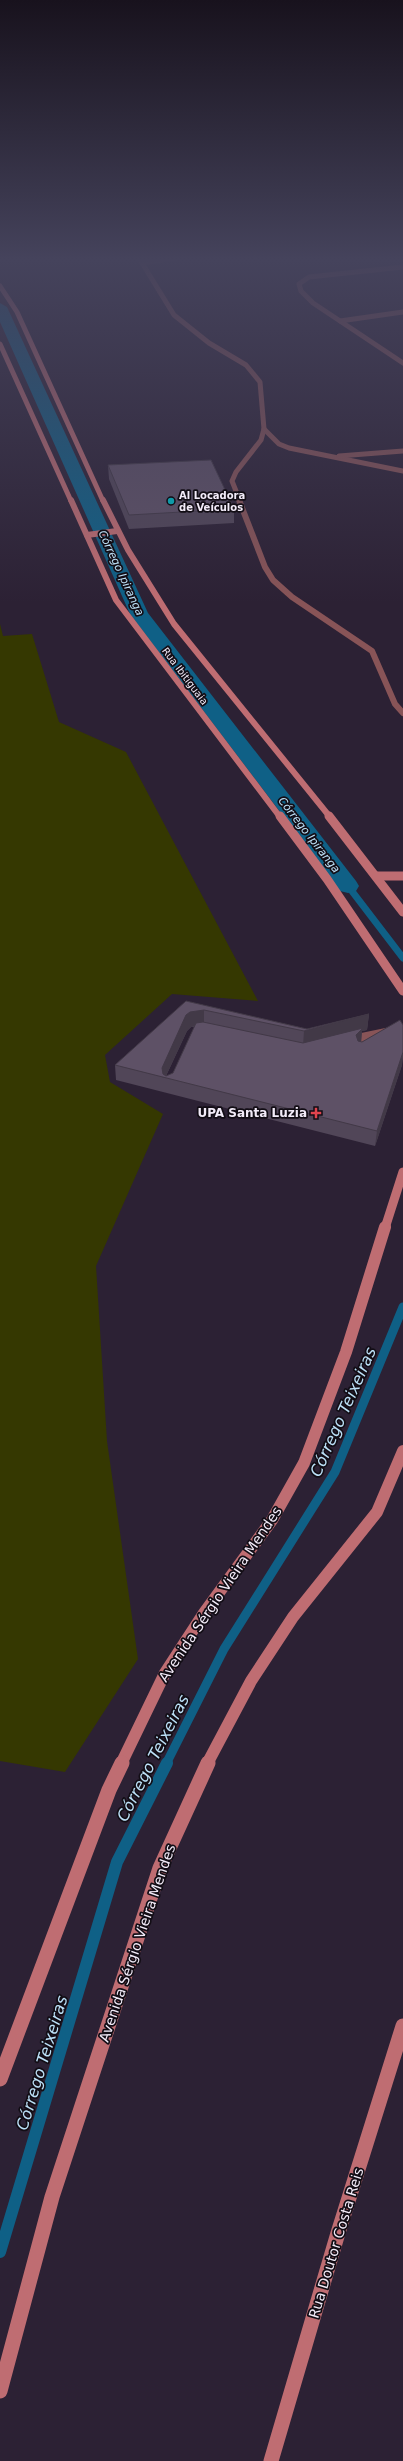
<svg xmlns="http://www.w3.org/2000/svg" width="403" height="2461" font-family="'DejaVu Sans',sans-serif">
	<rect width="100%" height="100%" fill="#2c2134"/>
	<!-- green -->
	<polygon fill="#353801" points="0,624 3,636 32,634 59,722 126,752 258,1001 172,994 105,1055 110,1082 163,1114 96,1266 107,1441 138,1659 65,1772 0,1761"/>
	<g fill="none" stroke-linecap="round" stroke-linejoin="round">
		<!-- stream-far2 -->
		<polyline stroke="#0f6086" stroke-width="7" points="348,886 403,958"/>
		<!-- stream-far1 -->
		<polyline stroke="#0f6086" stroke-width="9" points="166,1764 224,1649 335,1472 403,1307"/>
		<!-- stream -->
		<polyline stroke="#0f6086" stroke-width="12" points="0,2252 117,1862 167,1763"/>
		<!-- canal -->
		<polygon fill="#0f6086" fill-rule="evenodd" points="0,303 7,307 148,613 356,881 359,886 356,891 348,893 340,891 130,614 0,322"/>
		<!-- lane -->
		<polyline stroke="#885457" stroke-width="9" points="350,1040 403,1029"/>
		<!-- street-far1 -->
		<g stroke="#885457" stroke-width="5">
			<polyline points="139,258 174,315 209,343 246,365 260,382 264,429 261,440 236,472 232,481 240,501"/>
			<polyline points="142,263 175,258"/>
			<polyline points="403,267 309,277 299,284 301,291 313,303 403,363"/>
			<polyline points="340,321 403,312"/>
			<polyline points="264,429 279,444 289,448 403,471"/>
			<polyline points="339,456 403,451"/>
		</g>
		<!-- street -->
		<polyline stroke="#885457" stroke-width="6" points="239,500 265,567 273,580 292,597 372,651 395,704 403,713"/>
		<!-- secondary-far4 -->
		<g stroke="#bf6d72" stroke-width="5">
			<polyline points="0,286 17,312 103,501"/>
			<polyline points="0,344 71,501"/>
		</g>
		<!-- secondary-far3 -->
		<g stroke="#bf6d72" stroke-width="6">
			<polyline points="71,500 116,600 280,817"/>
			<polyline points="103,500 128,550 174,624 330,817"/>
			<polyline points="87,535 117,531"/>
		</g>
		<!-- secondary-far2 -->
		<g stroke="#bf6d72" stroke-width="9">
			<polyline points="280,816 327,879 403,991"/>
			<polyline points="329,816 403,912"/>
			<polyline points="377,876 403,876"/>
			<polyline points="385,1228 403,1172"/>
		</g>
		<!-- secondary-far1 -->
		<g stroke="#bf6d72" stroke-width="12">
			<polyline points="121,1764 165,1673 204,1613 272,1520 304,1463 346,1352 385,1227"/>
			<polyline points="207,1764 251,1681 293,1617 377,1512 403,1451"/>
		</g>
		<!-- secondary -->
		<g stroke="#bf6d72" stroke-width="15">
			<polyline points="0,2079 109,1790 122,1763"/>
			<polyline points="0,2391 52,2197 160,1868 208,1763"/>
			<polyline points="271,2461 338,2233 403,2026"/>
		</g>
	</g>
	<!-- wall -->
	<g fill="#514658" fill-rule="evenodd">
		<polygon points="108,465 234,509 234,523 129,529 109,479"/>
		<path d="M186 1001 307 1029 369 1014 367 1030 362 1031 361 1042H362L403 1025V1056L402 1065 375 1146 116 1080 115 1065ZM191 1027H195L173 1073 166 1076 187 1031Z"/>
	</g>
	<!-- shaded-wall -->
	<g fill="#423947">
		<polygon points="204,1010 204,1025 191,1027 187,1031 165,1078 162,1077 162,1068 186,1015 190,1012"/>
		<polygon points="369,1014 367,1030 362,1031 361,1043 354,1051 356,1035 303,1046 304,1031"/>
		<polygon points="403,1052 402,1065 375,1146 377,1131"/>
	</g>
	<!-- building -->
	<g fill="#5e5166" stroke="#423947">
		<polygon points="211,460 234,509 129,515 108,465"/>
		<polygon points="186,1001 307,1029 369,1014 304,1031 204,1010 190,1012 186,1015 162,1068 163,1074 166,1076 173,1073 196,1023 203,1022 303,1043 363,1028 356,1035 358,1041 362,1042 400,1020 403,1025 403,1052 377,1131 115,1065"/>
	</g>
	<!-- sky -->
	<linearGradient id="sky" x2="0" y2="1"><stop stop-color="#18121d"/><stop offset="0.43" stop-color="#45435c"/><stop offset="1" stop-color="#45435c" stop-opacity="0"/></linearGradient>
	<rect width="403" height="603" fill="url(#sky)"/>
	<!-- markers -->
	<circle fill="#0f9aa8" stroke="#120d15" stroke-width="1.5" cx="171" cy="501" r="4"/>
	<path fill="#e0444e" stroke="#120d15" stroke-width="1.5" d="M314 1107h4v4h4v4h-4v4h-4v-4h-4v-4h4z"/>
	<g text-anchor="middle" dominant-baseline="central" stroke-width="3.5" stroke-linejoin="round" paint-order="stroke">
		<!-- far-poi labels -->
		<g font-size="10" font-weight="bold" fill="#f3ecf9" stroke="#120d15" text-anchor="start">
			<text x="179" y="495">Al Locadora<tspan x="179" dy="12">de Veículos</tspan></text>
		</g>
		<!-- far-street labels -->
		<g font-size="10" fill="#f3ecf9" stroke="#120d15">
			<text transform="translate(185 676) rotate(53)">Rua Ibitiguaia</text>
		</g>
		<!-- far-water labels -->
		<g font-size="11" font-style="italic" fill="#bce0f7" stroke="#120d15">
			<text transform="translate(121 573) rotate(65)">Córrego Ipiranga</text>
			<text transform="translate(309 835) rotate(52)">Córrego Ipiranga</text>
		</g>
		<!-- poi labels -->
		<g font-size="12" font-weight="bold" fill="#f3ecf9" stroke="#120d15" text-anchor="end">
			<text x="307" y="1113">UPA Santa Luzia</text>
		</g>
		<!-- near-street labels -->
		<g font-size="14" fill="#f3ecf9" stroke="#120d15">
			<text transform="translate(220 1594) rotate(-56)">Avenida Sérgio Vieira Mendes</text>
			<text transform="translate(137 1943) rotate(-71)">Avenida Sérgio Vieira Mendes</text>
			<text transform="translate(336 2243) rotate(-73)">Rua Doutor Costa Reis</text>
		</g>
		<!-- near-water labels -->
		<g font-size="16" font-style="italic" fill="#bce0f7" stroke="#120d15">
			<text transform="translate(343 1412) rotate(-66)">Córrego Teixeiras</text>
			<text transform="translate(153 1758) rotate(-63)">Córrego Teixeiras</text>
			<text transform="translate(42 2063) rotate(-73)">Córrego Teixeiras</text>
		</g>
	</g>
</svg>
